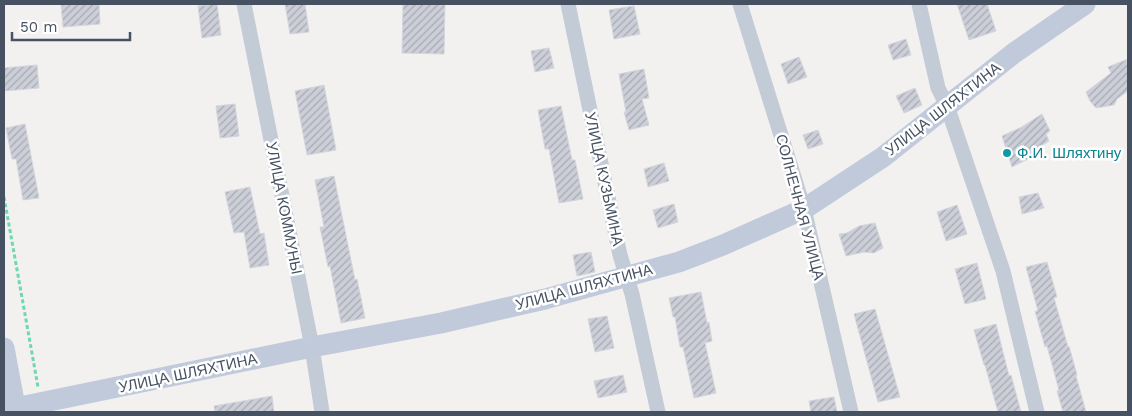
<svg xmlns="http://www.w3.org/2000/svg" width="1132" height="416" font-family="'Work Sans',sans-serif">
	<defs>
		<pattern id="building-hatch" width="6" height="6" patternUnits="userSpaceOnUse" patternTransform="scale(1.25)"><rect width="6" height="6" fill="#cccfd7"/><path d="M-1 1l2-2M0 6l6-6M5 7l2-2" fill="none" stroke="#a7aab2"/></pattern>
	</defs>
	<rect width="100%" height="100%" fill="#f3f1f0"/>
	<!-- building -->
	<g fill="url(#building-hatch)" stroke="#d4d5dd">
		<polygon points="61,4 99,4 100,24 63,27"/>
		<polygon points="217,4 221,35 202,38 198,6"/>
		<polygon points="285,4 305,4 309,32 290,34"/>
		<polygon points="403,4 445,4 444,54 402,53"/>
		<polygon points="957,4 987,4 996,31 969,40"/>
		<polygon points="634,6 640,34 614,39 609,10"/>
		<polygon points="906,39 911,55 893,60 888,45"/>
		<polygon points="549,48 554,68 535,72 531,51"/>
		<polygon points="799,57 807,77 788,84 781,64"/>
		<polygon points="1128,59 1128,91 1117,99 1114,105 1096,108 1090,101 1086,92 1111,73 1108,67"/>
		<polygon points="37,65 39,88 4,91 4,68"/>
		<polygon points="644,69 649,98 642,99 649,125 629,130 624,112 626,112 619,74"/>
		<polygon points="324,85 336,150 307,155 295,91"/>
		<polygon points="915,88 922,105 904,113 896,96"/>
		<polygon points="235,104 239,136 220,138 216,106"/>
		<polygon points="561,106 572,160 575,160 583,199 559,203 549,149 545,149 538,110"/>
		<polygon points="1042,114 1050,131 1046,134 1049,141 1041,146 1042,152 1012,167 1002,136 1022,127"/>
		<polygon points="25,124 39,198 23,200 16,159 12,159 6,128"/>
		<polygon points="818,130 823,144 808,149 803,135"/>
		<polygon points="664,163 669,181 648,187 644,169"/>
		<polygon points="334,176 355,280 357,279 365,318 341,323 330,266 328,267 320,227 324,227 315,180"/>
		<polygon points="250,187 260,234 264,233 269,265 250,268 244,232 234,233 225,192"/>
		<polygon points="1038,193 1044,208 1022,214 1019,197"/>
		<polygon points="674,204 678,222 658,228 653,210"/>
		<polygon points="957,205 967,234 946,241 937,212"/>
		<polygon points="875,223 883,248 874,253 864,252 846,256 839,234 847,233 859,226"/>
		<polygon points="591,252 595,272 577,276 573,255"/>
		<polygon points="1047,262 1057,297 1054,298 1068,347 1069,346 1077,375 1076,376 1086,412 1063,412 1057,391 1059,390 1047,346 1045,347 1035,311 1038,311 1026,267"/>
		<polygon points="977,263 986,299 965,304 955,269"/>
		<polygon points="701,292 707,323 709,322 712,341 705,343 716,393 694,398 683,347 680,347 675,317 673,317 669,298"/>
		<polygon points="875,309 900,397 878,402 854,314"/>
		<polygon points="607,316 614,348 595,352 588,319"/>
		<polygon points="996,324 1009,376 1011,375 1021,412 998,412 985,365 984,365 974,330"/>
		<polygon points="623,375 627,392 598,398 594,381"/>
		<polygon points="272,396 274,412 215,412 214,406"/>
		<polygon points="834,397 837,412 811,412 809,401"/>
	</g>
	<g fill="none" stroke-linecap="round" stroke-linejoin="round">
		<!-- path -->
		<polyline stroke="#6fd7b1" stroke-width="3" stroke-dasharray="4 2.5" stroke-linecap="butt" points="4,197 38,387"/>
		<!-- street -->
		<g stroke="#c3cbd7" stroke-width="15">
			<polyline points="244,4 312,347 322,412"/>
			<polyline points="568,4 620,255 632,294 658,412"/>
			<polyline points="740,4 804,209 851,412"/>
			<polyline points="919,4 938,88 947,106 1003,271 1037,412"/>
		</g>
		<!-- secondary -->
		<g stroke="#c1cadb" stroke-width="21">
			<polyline points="4,348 16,412"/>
			<polyline points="15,408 312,347 441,323 545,299 679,262 723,245 804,209 883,157 1014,53 1085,4"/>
		</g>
	</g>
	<!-- markers -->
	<circle fill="#0f9aa8" stroke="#fff" stroke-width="2" cx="1007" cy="153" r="5"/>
	<g text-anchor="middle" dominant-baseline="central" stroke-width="5" stroke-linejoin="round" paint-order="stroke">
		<!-- street labels -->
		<g font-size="15" fill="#465161" stroke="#fff">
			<text transform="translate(943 109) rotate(-38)">УЛИЦА ШЛЯХТИНА</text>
			<text transform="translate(604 179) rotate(78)">УЛИЦА КУЗЬМИНА</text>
			<text transform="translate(800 207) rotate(75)">СОЛНЕЧНАЯ УЛИЦА</text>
			<text transform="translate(284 208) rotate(79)">УЛИЦА КОММУНЫ</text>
			<text transform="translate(584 287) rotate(-15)">УЛИЦА ШЛЯХТИНА</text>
			<text transform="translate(188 373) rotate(-12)">УЛИЦА ШЛЯХТИНА</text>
		</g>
		<!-- culture labels -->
		<g font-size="15" fill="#0d838f" stroke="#fff" text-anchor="start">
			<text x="1017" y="153">Ф.И. Шляхтину</text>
		</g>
	</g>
	<!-- border -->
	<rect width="1132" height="416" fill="none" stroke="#465161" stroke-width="10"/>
	<!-- scale -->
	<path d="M12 32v8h118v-8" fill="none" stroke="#465161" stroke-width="2.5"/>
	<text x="20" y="32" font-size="15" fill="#465161" stroke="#ffffff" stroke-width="4" paint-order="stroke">50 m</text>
</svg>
